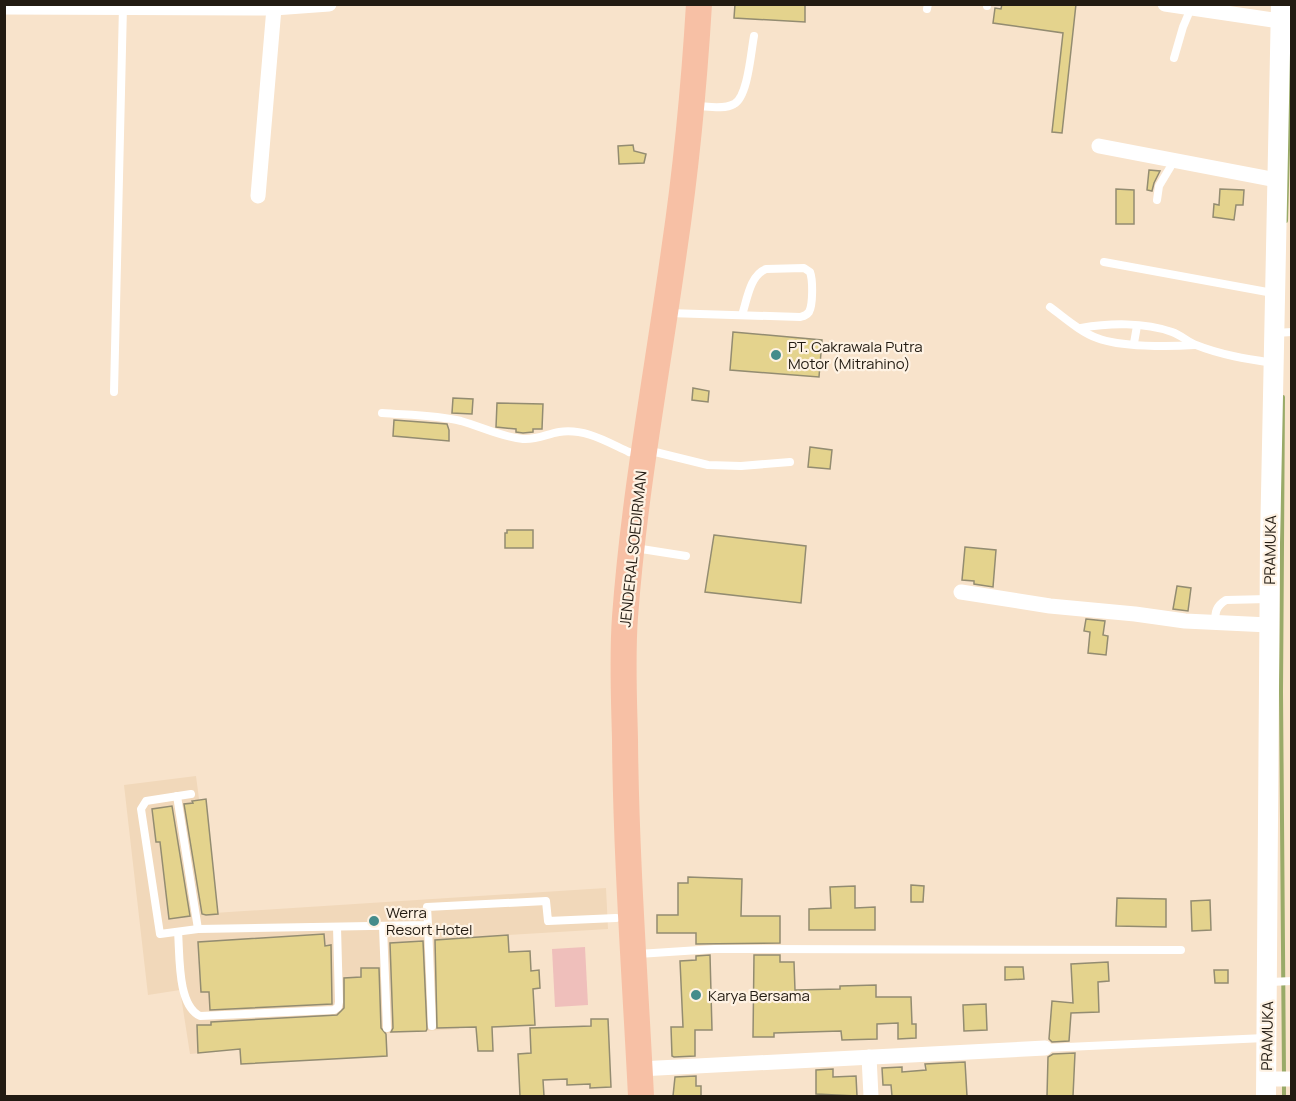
<svg xmlns="http://www.w3.org/2000/svg" width="1296" height="1101" font-family="Manrope,sans-serif">
	<rect width="100%" height="100%" fill="#f8e3cb"/>
	<!-- built -->
	<polygon fill="#f1d8ba" points="196,776 214,913 606,888 608,929 455,938 459,1029 230,1042 230,1050 190,1054 180,990 148,995 124,785"/>
	<!-- green -->
	<polygon fill="#efbfbb" points="585,947 588,1005 555,1007 552,949"/>
	<g fill="none" stroke-linecap="round" stroke-linejoin="round">
		<!-- stream -->
		<g stroke="#99aa68" stroke-width="4">
			<polyline points="1286,221 1292,6"/>
			<polyline points="1283,397 1281,692 1284,1076"/>
			<polyline points="1284,1084 1284,1096"/>
		</g>
	</g>
	<!-- building -->
	<g fill="#e4d38d" stroke="#938c71" stroke-width="1.5">
		<polygon points="735,4 805,4 805,22 734,18"/>
		<polygon points="1002,4 1076,4 1062,133 1052,132 1063,33 993,23 995,8 1001,9"/>
		<polygon points="633,145 634,151 646,154 644,163 619,164 618,146"/>
		<polygon points="1149,170 1160,171 1154,183 1152,191 1147,190"/>
		<polygon points="1116,189 1134,190 1134,224 1116,224"/>
		<polygon points="1220,189 1244,190 1243,205 1236,205 1234,220 1213,217 1214,204 1219,205"/>
		<polygon points="733,332 822,340 819,377 730,370"/>
		<polygon points="693,388 709,391 708,402 692,400"/>
		<polygon points="453,398 473,399 472,414 452,413"/>
		<polygon points="497,403 543,404 542,429 533,429 533,432 523,433 516,432 516,429 496,427"/>
		<polygon points="394,420 447,424 449,430 449,441 393,436"/>
		<polygon points="810,447 832,450 830,469 808,467"/>
		<polygon points="507,530 533,530 533,548 505,548 505,533 507,533"/>
		<polygon points="714,535 806,546 801,603 705,592"/>
		<polygon points="965,547 996,550 993,587 974,584 974,581 962,580"/>
		<polygon points="1177,586 1191,588 1188,611 1173,609"/>
		<polygon points="1086,619 1105,621 1103,635 1108,636 1106,655 1088,653 1090,632 1084,631"/>
		<polygon points="206,799 218,914 206,915 202,914 184,804 193,803 192,801"/>
		<polygon points="172,806 190,916 169,919 160,842 156,842 152,809"/>
		<polygon points="688,877 742,879 741,916 780,916 780,943 696,944 696,933 657,933 657,915 678,915 678,883 688,883"/>
		<polygon points="911,885 924,886 923,902 911,902"/>
		<polygon points="855,886 855,908 875,907 875,930 809,930 809,909 831,908 830,887"/>
		<polygon points="1117,898 1166,899 1166,927 1116,926"/>
		<polygon points="1210,900 1211,930 1192,931 1191,901"/>
		<polygon points="324,934 325,946 331,945 332,1004 210,1010 209,992 201,992 198,942"/>
		<polygon points="508,935 509,952 530,951 531,971 539,970 540,988 533,989 535,1025 492,1027 493,1051 478,1051 476,1027 437,1028 435,940"/>
		<polygon points="423,941 427,1029 426,1031 391,1032 393,1028 390,943"/>
		<polygon points="710,955 712,1030 695,1030 695,1056 674,1057 672,1056 671,1027 683,1027 680,961 696,960 696,956"/>
		<polygon points="754,955 780,955 780,962 794,962 795,990 840,989 840,986 876,985 876,997 911,997 912,1024 916,1024 916,1038 898,1039 898,1023 877,1024 877,1039 842,1040 841,1031 774,1033 774,1037 753,1037"/>
		<polygon points="1108,962 1109,981 1098,982 1099,1012 1071,1013 1069,1041 1052,1042 1049,1039 1052,1001 1073,1003 1071,964"/>
		<polygon points="1005,967 1023,967 1024,979 1005,980"/>
		<polygon points="361,968 379,968 381,1028 386,1034 387,1056 241,1064 240,1049 198,1053 197,1025 211,1025 211,1022 337,1015 344,1008 344,978 361,977"/>
		<polygon points="1214,970 1228,970 1228,983 1215,983"/>
		<polygon points="986,1004 987,1030 964,1031 963,1005"/>
		<polygon points="591,1019 608,1019 611,1087 590,1088 590,1084 567,1085 567,1079 543,1080 544,1096 520,1096 518,1054 531,1053 530,1028 591,1026"/>
		<polygon points="1075,1053 1073,1096 1047,1096 1048,1057 1053,1054"/>
		<polygon points="965,1062 967,1096 892,1096 891,1085 883,1085 882,1068 902,1067 902,1072 926,1070 925,1064"/>
		<polygon points="833,1069 833,1077 856,1076 857,1096 816,1094 816,1070"/>
		<polygon points="696,1076 696,1086 701,1086 701,1096 673,1096 675,1077"/>
	</g>
	<g fill="none" stroke-linecap="round" stroke-linejoin="round">
		<!-- lane -->
		<g stroke="#fff" stroke-width="8">
			<polyline points="987,6 987,4"/>
			<polyline points="927,9 928,4"/>
			<polyline points="1174,58 1183,27 1191,8"/>
			<path d="M695 106C706 106 724 110 734 104 748 97 751 51 754 36"/>
			<polyline points="1157,200 1159,186 1174,161"/>
			<polyline points="1104,262 1273,293"/>
			<path d="M1050 307C1064 317 1080 332 1097 338 1120 347 1169 347 1194 345"/>
			<path d="M668 313 800 317C804 316 806 316 809 312 813 305 813 280 810 272L804 268 766 269C750 275 747 300 742 315"/>
			<path d="M1081 328C1109 323 1144 322 1172 332 1181 335 1188 342 1196 345 1221 355 1247 359 1273 363"/>
			<polyline points="1275,333 1292,332"/>
			<polyline points="1134,343 1137,326"/>
			<polyline points="114,392 123,6"/>
			<path d="M382 413C408 415 436 415 461 421 482 427 501 437 523 439 537 440 547 434 559 432 585 428 607 442 629 452"/>
			<polyline points="647,450 708,465 741,466 790,462"/>
			<polyline points="635,548 686,556"/>
			<path d="M1215 623C1215 612 1216 606 1226 600L1268 599"/>
			<polyline points="191,794 146,801 141,809 160,934 198,929 428,925 427,907 546,901 548,921 616,918"/>
			<polyline points="177,796 198,929"/>
			<polyline points="428,925 432,1026"/>
			<polyline points="383,927 387,1028"/>
			<path d="M178 932C180 955 177 1005 200 1016L334 1010 338 1007 339 1002 337 927"/>
			<polyline points="638,954 715,949 1181,950"/>
			<polyline points="1268,982 1292,981"/>
			<polyline points="1045,1048 1265,1038"/>
		</g>
		<!-- street -->
		<g stroke="#fff" stroke-width="15">
			<polyline points="1165,4 1280,21"/>
			<polyline points="4,7 274,8 329,4"/>
			<polyline points="1099,146 1277,180"/>
			<polyline points="258,196 274,8"/>
			<polyline points="961,592 1050,606 1135,614 1185,621 1269,625"/>
			<polyline points="869,1057 871,1096"/>
			<polyline points="639,1069 1045,1048"/>
			<polyline points="1266,1079 1292,1079"/>
		</g>
		<!-- secondary -->
		<polyline stroke="#fff" stroke-width="20" points="1266,1096 1270,543 1281,4"/>
		<!-- highway -->
		<path stroke="#f7c0a5" stroke-width="26" d="M641 1096C635 977 626 858 625 739 624 698 622 657 625 617 634 494 657 373 674 251 686 170 694 87 699 4"/>
	</g>
	<!-- markers -->
	<g fill="#448c8b" stroke="#fef2e3" stroke-width="2">
		<circle cx="776" cy="355" r="6"/>
		<circle cx="374" cy="921" r="6"/>
		<circle cx="696" cy="995" r="6"/>
	</g>
	<g text-anchor="middle" dominant-baseline="central" stroke-width="4.5" stroke-linejoin="round" paint-order="stroke">
		<!-- poi labels -->
		<g font-size="15" fill="#221b12" stroke="#fef2e3" text-anchor="start">
			<text x="788" y="346">PT. Cakrawala Putra<tspan x="788" dy="17">Motor (Mitrahino)</tspan></text>
			<text x="386" y="912">Werra<tspan x="386" dy="17">Resort Hotel</tspan></text>
			<text x="708" y="995">Karya Bersama</text>
		</g>
		<!-- street labels -->
		<g font-size="15" fill="#221b12" stroke="#fef2e3">
			<text transform="translate(633 549) rotate(-84)">JENDERAL SOEDIRMAN</text>
			<text transform="translate(1270 550) rotate(-89)">PRAMUKA</text>
			<text transform="translate(1267 1036) rotate(-89)">PRAMUKA</text>
		</g>
	</g>
	<!-- border -->
	<rect width="1296" height="1101" fill="none" stroke="#221b12" stroke-width="12"/>
</svg>
